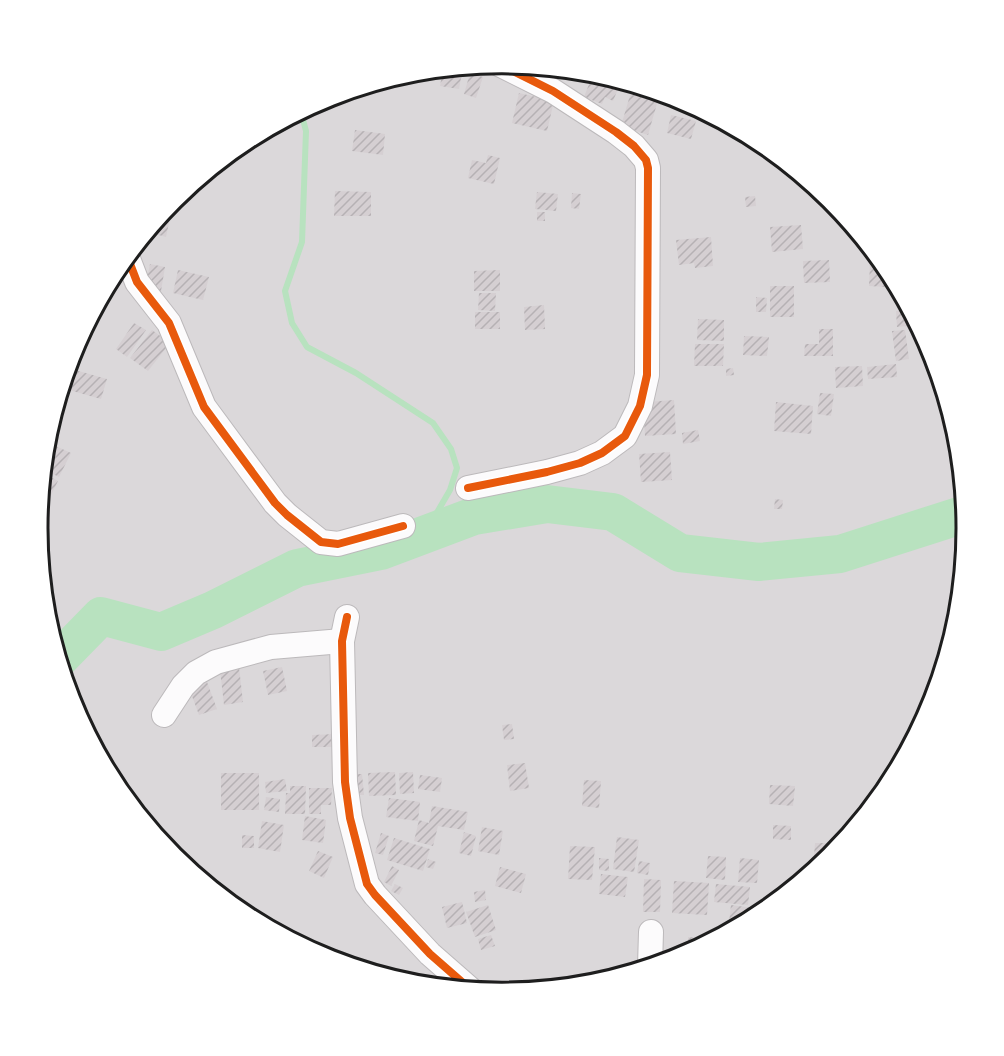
<svg xmlns="http://www.w3.org/2000/svg" width="1004" height="1056" font-family="Roboto,sans-serif">
	<defs>
		<pattern id="building-hatch" width="6" height="6" patternUnits="userSpaceOnUse" patternTransform="scale(1.5)"><rect width="6" height="6" fill="#d5cfd2"/><path d="M-1 1l2-2M0 6l6-6M5 7l2-2" fill="none" stroke="#b6b1b4"/></pattern>
	</defs>
	<rect width="100%" height="100%" fill="#ece6e9"/>
	<!-- residential -->
	<circle fill="#dbd8da" cx="502" cy="528" r="463"/>
	<g fill="none" stroke-linecap="round" stroke-linejoin="round">
		<!-- stream -->
		<polyline stroke="#b8e2bf" stroke-width="6" points="301,112 306,131 302,242 285,291 292,323 307,347 356,373 433,423 451,449 457,468 450,490 424,535"/>
		<!-- river -->
		<polyline stroke="#b8e2bf" stroke-width="38" points="59,659 101,616 161,632 213,610 297,568 381,551 474,516 547,504 613,512 680,553 759,562 840,554 965,514"/>
	</g>
	<!-- building -->
	<g fill="url(#building-hatch)">
		<polygon points="463,67 459,89 440,86 443,69"/>
		<polygon points="470,73 483,77 476,98 464,94"/>
		<polygon points="593,74 620,84 613,101 605,97 602,104 584,97"/>
		<polygon points="633,85 660,93 648,135 621,126"/>
		<polygon points="519,93 554,101 547,131 512,123"/>
		<polygon points="671,115 696,121 691,139 667,133"/>
		<polygon points="355,130 385,134 383,155 352,151"/>
		<polygon points="247,140 248,141 244,153 234,150"/>
		<polygon points="488,155 500,158 494,184 468,178 472,160 486,163"/>
		<polygon points="335,191 371,192 371,216 334,216"/>
		<polygon points="537,192 558,194 556,211 535,209"/>
		<polygon points="572,193 581,194 579,209 571,208"/>
		<polygon points="755,196 756,206 746,207 745,197"/>
		<polygon points="164,211 171,213 166,237 148,232"/>
		<rect x="537" y="212" width="8" height="9"/>
		<polygon points="801,225 803,249 772,252 770,227"/>
		<polygon points="711,237 713,266 695,268 694,263 679,265 676,240"/>
		<polygon points="829,260 830,282 804,283 803,261"/>
		<polygon points="870,262 882,263 886,268 886,287 869,286"/>
		<polygon points="150,264 165,267 161,291 145,288"/>
		<polygon points="178,270 209,277 203,300 173,293"/>
		<polygon points="500,270 500,291 474,291 474,271"/>
		<rect x="770" y="286" width="24" height="31"/>
		<polygon points="479,293 496,293 495,311 478,310"/>
		<polygon points="756,297 767,298 766,312 756,312"/>
		<polygon points="544,305 545,329 525,330 524,307"/>
		<polygon points="910,310 918,325 897,327 896,311"/>
		<rect x="475" y="312" width="25" height="17"/>
		<polygon points="698,319 724,320 724,341 697,340"/>
		<polygon points="134,323 146,330 127,357 116,349"/>
		<polygon points="819,329 833,329 833,356 804,356 805,344 819,344"/>
		<polygon points="152,330 170,343 148,371 130,358"/>
		<polygon points="905,330 909,359 896,361 892,331"/>
		<polygon points="744,336 769,337 767,356 743,355"/>
		<polygon points="695,344 724,344 723,366 694,366"/>
		<polygon points="896,364 897,377 868,379 867,367"/>
		<polygon points="862,366 863,386 836,388 835,367"/>
		<polygon points="733,368 734,375 726,376 726,369"/>
		<polygon points="75,370 107,379 101,399 69,390"/>
		<polygon points="65,376 69,377 58,404 57,403"/>
		<polygon points="820,393 834,394 831,416 817,414"/>
		<polygon points="674,400 676,434 645,436 644,421 648,420 647,402"/>
		<polygon points="776,402 813,406 811,434 774,431"/>
		<polygon points="698,430 700,441 683,444 682,433"/>
		<polygon points="49,443 71,453 59,477 43,469 45,450"/>
		<polygon points="670,452 672,480 641,482 639,454"/>
		<polygon points="43,473 58,481 46,505 40,502"/>
		<polygon points="775,499 783,500 782,509 774,509"/>
		<polygon points="239,667 243,702 224,705 220,670"/>
		<polygon points="282,667 287,691 268,695 263,671"/>
		<polygon points="207,682 217,709 199,715 189,688"/>
		<polygon points="512,724 514,739 504,740 502,725"/>
		<polygon points="336,734 336,747 312,747 312,735"/>
		<polygon points="525,763 529,788 510,791 507,765"/>
		<polygon points="395,772 396,795 369,796 368,773"/>
		<polygon points="413,772 414,793 400,794 399,773"/>
		<rect x="221" y="773" width="38" height="37"/>
		<polygon points="353,774 362,774 364,795 354,795"/>
		<polygon points="420,775 442,778 440,792 418,789"/>
		<polygon points="285,779 287,791 266,793 265,782"/>
		<polygon points="584,780 601,781 599,808 582,806"/>
		<polygon points="770,785 795,786 793,806 769,804"/>
		<polygon points="290,786 306,786 305,814 285,814 286,793 290,793"/>
		<polygon points="309,788 332,788 331,805 321,805 321,814 309,814"/>
		<polygon points="266,797 280,799 279,812 264,810"/>
		<polygon points="389,798 420,802 418,821 386,817"/>
		<polygon points="432,806 468,812 464,830 438,826 433,846 414,841 419,820 429,823"/>
		<polygon points="305,816 326,820 323,843 302,840"/>
		<polygon points="262,821 284,825 280,852 258,848"/>
		<polygon points="773,825 791,826 791,840 773,839"/>
		<polygon points="482,827 503,831 499,855 478,851"/>
		<polygon points="464,832 476,836 471,856 459,853"/>
		<polygon points="381,833 389,836 383,855 375,853"/>
		<polygon points="242,835 254,836 254,848 242,848"/>
		<polygon points="617,837 639,840 634,872 613,869"/>
		<polygon points="394,838 430,849 423,871 387,860"/>
		<polygon points="815,843 837,843 837,849 830,856 814,856"/>
		<polygon points="570,846 595,847 592,880 568,879"/>
		<polygon points="318,851 333,857 324,878 309,871"/>
		<polygon points="708,856 726,857 725,880 706,878"/>
		<polygon points="599,858 609,859 609,871 599,870"/>
		<polygon points="740,858 759,860 757,883 738,882"/>
		<polygon points="428,859 436,862 433,869 426,867"/>
		<polygon points="639,861 650,863 648,875 637,873"/>
		<polygon points="392,866 399,870 391,886 384,882"/>
		<polygon points="500,867 526,874 521,893 495,886"/>
		<polygon points="601,874 628,877 625,897 599,894"/>
		<polygon points="644,879 661,880 660,912 643,912"/>
		<polygon points="674,881 709,883 707,915 672,913"/>
		<polygon points="395,884 403,888 399,895 391,891"/>
		<polygon points="716,884 750,887 748,905 714,902"/>
		<polygon points="779,886 794,887 779,899"/>
		<polygon points="485,890 486,900 475,902 474,892"/>
		<polygon points="462,902 467,923 447,928 442,907"/>
		<polygon points="488,905 496,930 475,937 466,912"/>
		<polygon points="731,905 753,908 751,919 728,931"/>
		<polygon points="491,935 495,946 481,950 478,939"/>
		<polygon points="688,937 702,938 701,946 699,947 688,946"/>
	</g>
	<g fill="none" stroke-linecap="round" stroke-linejoin="round">
		<!-- street casing -->
		<g stroke="#bcb9bb" stroke-width="26">
			<g id="street">
				<polyline points="127,256 137,282 169,323 204,407 275,503 287,515 321,542 338,544 403,526"/>
				<polyline points="468,488 547,472 580,463 602,453 625,436 640,406 647,375 648,168 646,160 634,146 616,132 553,91 499,64"/>
				<polyline points="347,617 342,641 345,782 350,818 367,884 375,895 430,954 470,989"/>
				<polyline points="164,715 183,686 196,673 216,662 271,647 342,641"/>
				<polyline points="650,966 651,932"/>
			</g>
		</g>
		<!-- street -->
		<use href="#street" stroke="#fcfbfc" stroke-width="24"/>
		<!-- cycleway casing -->
		<g stroke="#fff" stroke-width="11">
			<g id="cycleway">
				<polyline points="127,256 137,282 169,323 204,407 275,503 287,515 321,542 338,544 403,526"/>
				<polyline points="468,488 547,472 580,463 602,453 625,436 640,406 647,375 648,168 646,160 634,146 616,132 553,91 499,64"/>
				<polyline points="347,617 342,641 345,782 350,818 367,884 375,895 430,954 470,989"/>
			</g>
		</g>
		<!-- cycleway -->
		<use href="#cycleway" stroke="#e8590c" stroke-width="8"/>
	</g>
	<!-- crop -->
	<path d="M0 0H1004V1056H0ZM48 528a454 454 0 1 1 908 0a454 454 0 1 1-908 0Z" fill="#fff" fill-rule="evenodd"/>
	<path fill="none" stroke="#1e1e1e" stroke-width="3" d="M48 528a454 454 0 1 1 908 0a454 454 0 1 1-908 0Z"/>
</svg>
